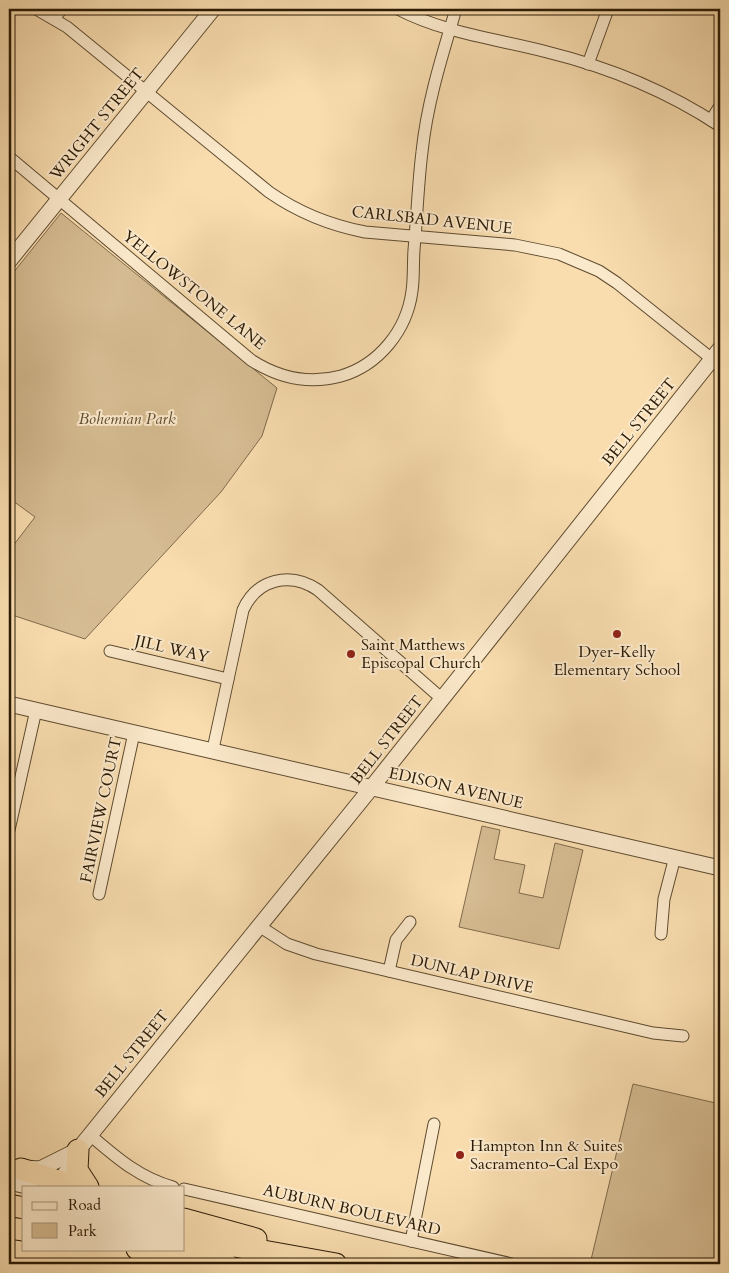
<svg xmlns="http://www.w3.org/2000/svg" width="729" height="1273" font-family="Cardo,serif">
	<rect width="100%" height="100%" fill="#f9ddaf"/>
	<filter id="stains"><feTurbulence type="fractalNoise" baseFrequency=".004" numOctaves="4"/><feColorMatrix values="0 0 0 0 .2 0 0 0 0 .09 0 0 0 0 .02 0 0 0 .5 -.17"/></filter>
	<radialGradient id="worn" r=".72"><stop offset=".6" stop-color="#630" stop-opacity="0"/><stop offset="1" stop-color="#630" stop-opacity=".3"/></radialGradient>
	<!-- green -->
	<g fill="#d6bc92" stroke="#806b4c">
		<polygon points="61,213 277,388 262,436 221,492 85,639 9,614 9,551 35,517 9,498 9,278"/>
		<polygon points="482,826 500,830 494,859 525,865 519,893 543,898 555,843 583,850 559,949 459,927"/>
		<polygon points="633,1084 720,1104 720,1264 590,1264"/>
	</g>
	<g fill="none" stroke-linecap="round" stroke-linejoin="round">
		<!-- minor casing -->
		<g stroke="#5e4b30" stroke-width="13">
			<g id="minor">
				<path d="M36 9 67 27 269 192C299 213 329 225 365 232L515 245 559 254 599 271 617 283 712 359"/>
				<path d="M398 9C444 33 497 39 547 52 608 67 667 91 720 126"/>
				<polyline points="54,18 62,9"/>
				<polyline points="588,64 608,9"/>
				<polyline points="711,120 720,106"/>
				<path d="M9 157 251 360C279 378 308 385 341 376 379 365 407 330 412 291 414 278 413 263 414 250 417 217 418 184 422 152 427 103 442 56 456 9"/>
				<polyline points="110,651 228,679"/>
				<path d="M213 749 243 610C257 579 290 571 318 590L441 698"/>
				<polyline points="9,830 36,710"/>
				<polyline points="99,894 134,733"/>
				<polyline points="259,926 287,944 316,954 653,1033 683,1036"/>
				<polyline points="661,934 664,899 675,857"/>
				<polyline points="389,971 396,940 410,922"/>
				<path d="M90 1135C116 1157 139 1178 173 1187"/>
				<polyline points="184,1189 512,1264"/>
				<polyline points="411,1241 434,1124"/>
			</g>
		</g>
		<!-- tertiary casing -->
		<g stroke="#5e4b30" stroke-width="17">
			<g id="tertiary">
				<polyline points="9,261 213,9"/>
				<polyline points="9,704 720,868"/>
				<polyline points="9,1167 40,1169 78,1150"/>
				<polyline points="9,1182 31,1187"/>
				<path d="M50 1186C64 1180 73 1163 78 1150L372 787 720 349"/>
			</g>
		</g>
		<!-- motorway casing -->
		<g stroke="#2b1a05" stroke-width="23">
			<g id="motorway">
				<polyline points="78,1150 77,1170 88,1187"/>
				<polyline points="21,1169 77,1187"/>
				<polyline points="9,1205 24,1208"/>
				<polyline points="184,1219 256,1239"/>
				<polyline points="9,1228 24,1230"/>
				<polyline points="184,1237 336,1264"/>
				<polyline points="137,1249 227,1264"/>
			</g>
		</g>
		<!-- minor -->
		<use href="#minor" stroke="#fbe9cb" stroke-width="11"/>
		<!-- tertiary -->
		<use href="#tertiary" stroke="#fbe9cb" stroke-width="15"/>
		<!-- motorway -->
		<use href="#motorway" stroke="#f9ddaf" stroke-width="21"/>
	</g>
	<!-- markers -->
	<g fill="#8f2418" stroke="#fbe9cb" stroke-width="2">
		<circle cx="617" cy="634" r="5"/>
		<circle cx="351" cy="654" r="5"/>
		<circle cx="460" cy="1155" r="5"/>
	</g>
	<g text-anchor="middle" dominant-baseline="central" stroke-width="4" stroke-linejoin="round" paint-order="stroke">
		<!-- street labels -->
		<g font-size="16" fill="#2b1a05" stroke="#fbe9cb">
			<text transform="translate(97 124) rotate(-51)">WRIGHT STREET</text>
			<text transform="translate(432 220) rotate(6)">CARLSBAD AVENUE</text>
			<text transform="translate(194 290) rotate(39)">YELLOWSTONE LANE</text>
			<text transform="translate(639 422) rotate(-51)">BELL STREET</text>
			<text transform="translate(172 649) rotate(13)">JILL WAY</text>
			<text transform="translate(387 740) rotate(-52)">BELL STREET</text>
			<text transform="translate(456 788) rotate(13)">EDISON AVENUE</text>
			<text transform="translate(101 810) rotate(-78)">FAIRVIEW COURT</text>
			<text transform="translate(472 974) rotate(13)">DUNLAP DRIVE</text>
			<text transform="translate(132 1054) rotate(-51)">BELL STREET</text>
			<text transform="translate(352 1210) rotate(13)">AUBURN BOULEVARD</text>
		</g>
		<!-- park labels -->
		<g font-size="16" font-style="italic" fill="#5e4b2f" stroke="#fbe9cb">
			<text x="127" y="419">Bohemian Park</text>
		</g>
		<!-- poi labels -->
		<g font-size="16" fill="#2b1a05" stroke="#fbe9cb" text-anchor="start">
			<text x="361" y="645">Saint Matthews<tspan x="361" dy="18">Episcopal Church</tspan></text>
			<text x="617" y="652" text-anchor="middle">Dyer-Kelly<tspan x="617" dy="18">Elementary School</tspan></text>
			<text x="470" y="1146">Hampton Inn &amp; Suites<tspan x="470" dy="18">Sacramento-Cal Expo</tspan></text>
		</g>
	</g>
	<!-- margin -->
	<rect width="729" height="1273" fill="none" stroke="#f9ddaf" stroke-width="30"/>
	<rect x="10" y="10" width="709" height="1253" fill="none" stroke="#2b1a05" stroke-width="2.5"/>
	<rect x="15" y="15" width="699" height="1243" fill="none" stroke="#2b1a05"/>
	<!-- legend -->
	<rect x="22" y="1186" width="162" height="65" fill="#fbe9cb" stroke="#a8967c"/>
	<rect x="32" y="1202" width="25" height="8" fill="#fbe9cb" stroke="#a8967c"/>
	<text x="68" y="1210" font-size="15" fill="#2b1a05">Road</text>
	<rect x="32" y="1223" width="25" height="15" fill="#d6bc92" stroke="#a8967c"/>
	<text x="68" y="1236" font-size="15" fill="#2b1a05">Park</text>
	<rect width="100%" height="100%" filter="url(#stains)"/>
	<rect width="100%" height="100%" fill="url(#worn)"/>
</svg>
